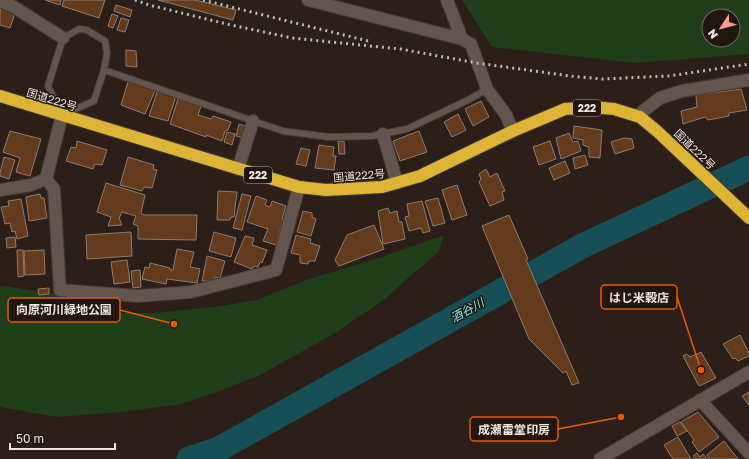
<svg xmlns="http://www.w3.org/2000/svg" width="749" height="459" font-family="'Golos Text','Noto Sans JP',sans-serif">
	<rect width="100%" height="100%" fill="#2c1f19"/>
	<!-- green -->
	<g fill="#1f3e19" fill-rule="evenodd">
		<path d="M462 0H749V54L635 63 492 47ZM709 16H733V40H709Z"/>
		<polygon points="444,235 438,253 408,278 384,300 360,316 337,332 260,375 217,392 181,404 122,412 57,417 0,407 0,286 10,287 63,295 101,313 154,313 214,307 257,300 309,279 379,258"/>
	</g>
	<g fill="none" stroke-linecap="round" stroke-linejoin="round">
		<!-- river -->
		<polyline stroke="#165056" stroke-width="25" points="189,459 217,450 584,245 749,168"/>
	</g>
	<!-- building -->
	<g fill="#643b1c" stroke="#8c7d73">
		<polygon points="45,0 61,0 60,5"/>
		<polygon points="64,0 105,0 99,18 62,6"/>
		<polygon points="158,0 195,0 236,10 233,20"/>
		<polygon points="0,4 16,10 10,28 0,25"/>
		<polygon points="116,5 132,10 130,17 114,11"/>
		<polygon points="112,14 118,16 113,28 108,26"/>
		<polygon points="121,18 129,20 125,32 117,30"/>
		<polygon points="126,50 136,51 137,67 126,66"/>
		<polygon points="130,75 157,86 145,114 121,105"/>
		<polygon points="159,86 177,93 168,121 149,116"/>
		<polygon points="741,89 747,110 729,113 729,116 708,120 705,117 683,124 681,111 697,107 696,95"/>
		<polygon points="178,99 201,106 198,115 211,119 213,116 231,122 228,130 225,131 222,141 206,135 206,137 170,124"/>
		<polygon points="481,101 489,117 473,126 465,109"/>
		<polygon points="458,114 466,130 452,137 444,122"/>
		<polygon points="239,124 245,126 243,138 236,136"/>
		<polygon points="574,126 602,130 600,158 589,157 589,147 583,145 583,140 573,138"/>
		<polygon points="10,131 41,139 30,176 16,172 20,158 3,152"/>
		<polygon points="419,131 427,152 400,161 393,141"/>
		<polygon points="227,132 235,134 232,145 224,142"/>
		<polygon points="569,133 573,142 578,141 581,151 561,159 556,138"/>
		<polygon points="624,138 632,139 634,148 615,154 611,142"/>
		<polygon points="77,141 107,150 102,165 95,164 93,169 66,161 71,147 76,148"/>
		<polygon points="338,141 344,141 345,154 339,154"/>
		<polygon points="550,141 556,159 539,165 533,147"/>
		<polygon points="319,145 334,147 333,156 336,156 334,170 315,168"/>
		<polygon points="301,148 310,150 306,166 296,164"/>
		<polygon points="585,155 588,165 575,169 573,158"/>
		<polygon points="4,157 15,160 9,179 0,176 0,173"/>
		<polygon points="128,157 154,165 153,169 157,170 152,188 144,187 142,191 120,185"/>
		<polygon points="565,161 570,173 554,180 549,168"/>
		<polygon points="486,169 490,177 497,173 505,191 502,192 504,200 490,206 479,182 481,179 479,174"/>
		<polygon points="106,183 145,195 141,213 144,215 197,215 196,240 138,239 138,226 133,224 136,216 122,212 119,218 122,225 108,226 111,217 97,212"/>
		<polygon points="457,185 467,215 452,220 442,190"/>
		<polygon points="218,191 237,192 234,217 231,217 230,220 217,220"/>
		<polygon points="40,194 41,198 44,198 47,218 29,221 26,197"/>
		<polygon points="242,194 251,196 242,230 233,228"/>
		<polygon points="256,196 267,200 265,205 270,207 272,201 286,206 282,219 283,220 276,245 263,241 268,229 247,222"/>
		<polygon points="438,198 445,223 433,226 425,201"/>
		<polygon points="21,199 28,236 17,239 15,231 12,232 10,223 5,224 1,207 9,206 8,201"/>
		<polygon points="422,201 430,231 423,233 421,228 409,231 405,217 409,216 407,204"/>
		<polygon points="388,208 390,213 397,211 399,222 402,222 405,239 383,244 378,211"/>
		<polygon points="303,211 312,213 312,217 316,219 311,236 297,232"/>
		<polygon points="509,215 528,259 526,260 579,383 572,385 566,371 563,373 529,339 482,226"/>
		<polygon points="374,225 384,249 339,266 335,260 347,235"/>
		<polygon points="131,232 132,256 87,259 86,235"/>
		<polygon points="214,232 236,238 231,257 209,251"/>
		<polygon points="296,235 311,239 310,243 320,246 315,261 309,261 308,264 300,263 300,255 291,253"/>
		<polygon points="245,236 254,238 252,245 267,250 262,263 260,262 258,267 254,266 252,269 234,262"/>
		<polygon points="15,237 16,247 7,248 6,238"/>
		<polygon points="177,249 194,252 190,267 200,269 197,283 167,279 166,284 142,279 145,267 149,268 150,263 170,268 170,270 173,270"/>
		<polygon points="17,250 23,250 24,276 18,277"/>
		<polygon points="44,250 45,274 25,275 24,251"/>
		<polygon points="207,256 225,261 220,278 215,277 214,281 202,281"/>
		<polygon points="127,260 130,282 114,284 111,262"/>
		<polygon points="140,270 141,287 133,288 131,271"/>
		<polygon points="49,288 49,294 39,295 38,289"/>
		<polygon points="740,335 749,353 749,356 738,361 735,358 733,359 723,344"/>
		<polygon points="701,352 716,378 699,386 683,356 687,354 690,357"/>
		<polygon points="749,392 749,405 742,396"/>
		<polygon points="698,412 719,437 699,452 692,442 694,440 681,422"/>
		<polygon points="680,422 687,431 677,436 672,426"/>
		<polygon points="678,437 691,459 673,459 664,445"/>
		<polygon points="724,441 738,459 709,459 707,455"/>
		<polygon points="697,453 700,457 703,454 707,459 695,459 693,456"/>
	</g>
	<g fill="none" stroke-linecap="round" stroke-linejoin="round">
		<!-- lane casing -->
		<g stroke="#443935" stroke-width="8">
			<g id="lane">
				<polygon points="79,29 87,30 105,41 107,53 104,70 94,101 62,115 48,86 63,38"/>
				<polyline points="104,70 283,131 329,137 372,136 407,129 468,100 487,89"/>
			</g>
		</g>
		<!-- street casing -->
		<g stroke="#443935" stroke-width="14">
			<g id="street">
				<polyline points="308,0 462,39 471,44 487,89 506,115 513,131"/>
				<polyline points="447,0 462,39"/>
				<polyline points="0,1 14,7 63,38"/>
				<polyline points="637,116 660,98 682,91 749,80"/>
				<polyline points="383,134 397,183"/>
				<polyline points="238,169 253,121"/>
				<polyline points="46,179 54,189 60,290 138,296 191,292 276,270 299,187"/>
				<polyline points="46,179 62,115"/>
				<polyline points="0,190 31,185 46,179"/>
				<polyline points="700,400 749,453"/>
				<polyline points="600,459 749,372"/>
			</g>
		</g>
		<!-- highway casing -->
		<g stroke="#443935" stroke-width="14">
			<polyline id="highway" points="0,96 299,187 326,190 382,187 420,176 513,131 565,109 592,107 614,109 640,117 658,132 749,218"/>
		</g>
		<!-- lane -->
		<use href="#lane" stroke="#63544d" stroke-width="6"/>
		<!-- street -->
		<use href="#street" stroke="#63544d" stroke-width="12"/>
		<!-- highway -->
		<use href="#highway" stroke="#deb436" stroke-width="12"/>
		<!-- rail -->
		<g stroke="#c3b9b4" stroke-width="3" stroke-dasharray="2 4" stroke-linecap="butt">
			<polyline points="135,0 149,5 231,25 292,38 400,49 477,63 570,76 602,79 669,76 749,64"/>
			<polyline points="203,0 368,41"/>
		</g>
	</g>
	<g text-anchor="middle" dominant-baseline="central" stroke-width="3" stroke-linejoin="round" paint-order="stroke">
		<!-- shield labels -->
		<g fill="#221610" stroke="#b2a8a3" stroke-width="1">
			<rect x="573" y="100" width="28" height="16" rx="3"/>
			<rect x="244" y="167" width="28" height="16" rx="3"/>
		</g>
		<g font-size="10" font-weight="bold" fill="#efe6e2">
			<text x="587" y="108">222</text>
			<text x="258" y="175">222</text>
		</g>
		<!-- street labels -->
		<g font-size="11" fill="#efe6e2" stroke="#221610">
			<text transform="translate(52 99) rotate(17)">国道222号</text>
			<text transform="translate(695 149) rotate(44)">国道222号</text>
			<text transform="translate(359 175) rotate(-5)">国道222号</text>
		</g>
		<!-- water labels -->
		<g font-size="12" font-style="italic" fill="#7beaf6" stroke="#221610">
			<text transform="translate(467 310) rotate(-29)">酒谷川</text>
		</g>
	</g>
	<!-- callouts -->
	<path fill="none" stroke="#e8590c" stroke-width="1.5" d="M701 370L677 297M174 324L120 310M621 417L558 429"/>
	<g fill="#e8590c" stroke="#221610" stroke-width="1.5">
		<circle cx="701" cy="370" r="4"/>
		<circle cx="174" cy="324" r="4"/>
		<circle cx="621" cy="417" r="4"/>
	</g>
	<g fill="#221610" stroke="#e8590c" stroke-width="1.5">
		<rect x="601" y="285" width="76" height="24" rx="4"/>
		<rect x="8" y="298" width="112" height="24" rx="4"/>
		<rect x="470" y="417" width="88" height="24" rx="4"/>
	</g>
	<g font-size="12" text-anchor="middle" font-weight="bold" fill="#efe6e2">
		<text x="639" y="302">はじ米穀店</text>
		<text x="64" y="314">向原河川緑地公園</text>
		<text x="514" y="434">成瀬雷堂印房</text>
	</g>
	<!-- north arrow -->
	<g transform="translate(721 28) rotate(234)"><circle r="19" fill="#221610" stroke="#746964"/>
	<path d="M0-3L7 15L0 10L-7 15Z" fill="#f49d8d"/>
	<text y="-6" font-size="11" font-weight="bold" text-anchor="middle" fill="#efe6e2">N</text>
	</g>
	<!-- scale -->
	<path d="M10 443v6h105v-6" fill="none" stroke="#efe6e2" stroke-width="2"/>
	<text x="16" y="443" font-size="12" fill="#efe6e2" stroke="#221610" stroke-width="3" paint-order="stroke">50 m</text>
</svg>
